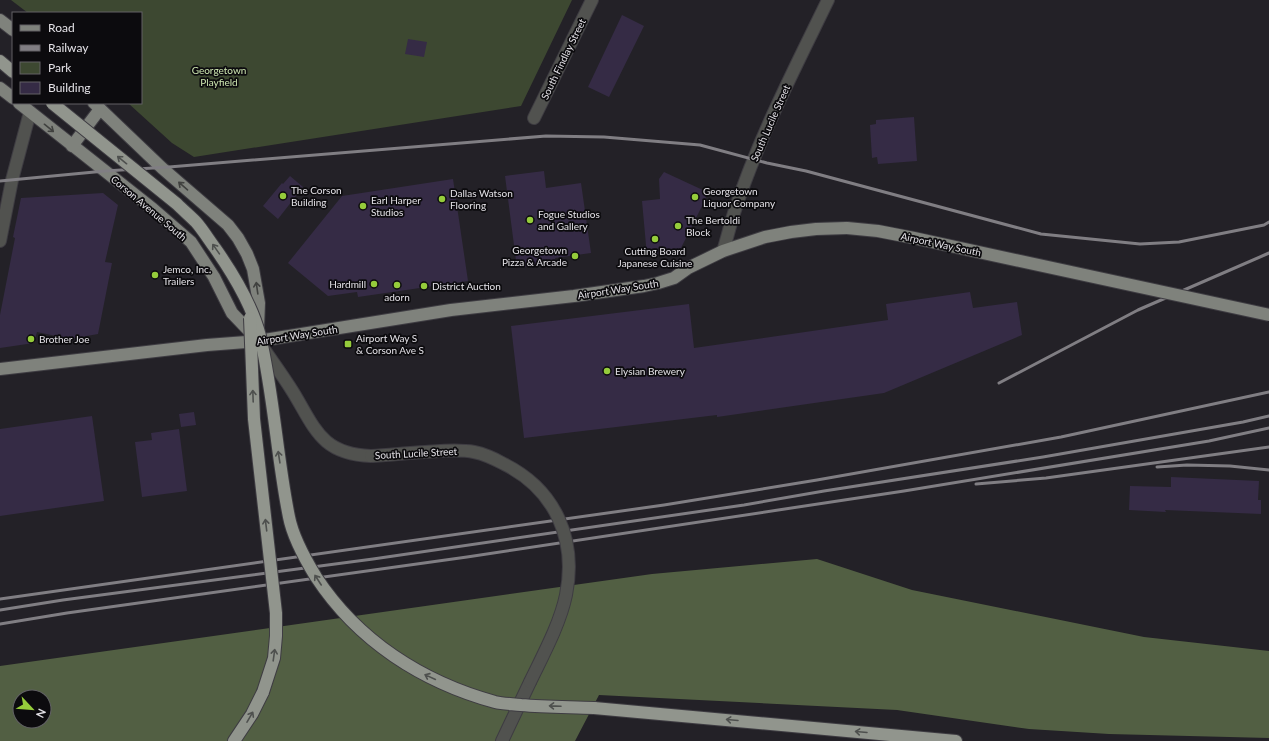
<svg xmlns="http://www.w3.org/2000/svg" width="1269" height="741" font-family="Lato,sans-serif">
	<rect width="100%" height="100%" fill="#232127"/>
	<!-- green -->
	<polygon fill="#3d4831" points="11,0 572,0 521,106 194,157 172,143 128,103 141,103 141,13 28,13"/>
	<!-- forest -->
	<path fill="#525f43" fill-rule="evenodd" d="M817 559 912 590 1144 637 1269 651V738L1109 734 1029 729 897 710 599 695 575 741H0V666L652 574ZM20 697H44V721H20Z"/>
	<!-- building -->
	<g fill="#352b45">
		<polygon points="622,15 644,26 609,97 588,87"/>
		<polygon points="408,39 427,42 424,57 405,54"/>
		<polygon points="914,117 917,161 878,164 877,157 872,158 870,125 876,124 876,120"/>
		<polygon points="544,171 546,188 581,183 591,253 555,258 556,263 517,268 505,176"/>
		<polygon points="664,172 705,191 706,198 679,252 647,256 642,201 660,199 659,179"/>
		<polygon points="290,176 303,187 278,219 263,206 282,183 283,184"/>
		<polygon points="453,179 468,281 358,297 357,292 328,296 288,263 342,196"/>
		<polygon points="103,193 118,205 105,262 112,263 98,334 70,339 37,332 34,343 0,348 0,315 15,238 13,237 21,198"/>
		<polygon points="970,292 973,308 1017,302 1022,335 884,393 717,417 717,415 524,438 511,326 689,304 694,348 888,320 886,304"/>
		<polygon points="194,412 196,425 181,427 179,414"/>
		<polygon points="92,416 104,501 0,516 0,429"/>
		<polygon points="179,429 187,491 142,497 135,442 152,440 151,433"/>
		<polygon points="1171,477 1259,481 1258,500 1261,500 1261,514 1165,510 1166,512 1129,510 1130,486 1171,487"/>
	</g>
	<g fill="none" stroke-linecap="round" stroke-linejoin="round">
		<!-- minor casing -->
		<g stroke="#3e3c42" stroke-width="14">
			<g id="minor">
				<polyline points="534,118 592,0"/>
				<polyline points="0,241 12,180 30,112"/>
				<path d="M723 251C727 239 730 225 734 213 758 139 794 70 828 0"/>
				<path d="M261 345C272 361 283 376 293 392 315 428 321 454 371 456"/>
				<polyline points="502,741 530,682"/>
			</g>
		</g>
		<!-- major casing -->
		<g stroke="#3e3c42" stroke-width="14">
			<g id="major">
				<polyline points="0,20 13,30"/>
				<polyline points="0,88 13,98"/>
				<polyline points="19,103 153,209 191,242 214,277 232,313 255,337"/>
				<polyline points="94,103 162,168 228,225 238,238 247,254 253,269 259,303 258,328"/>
				<polyline points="72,146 100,109"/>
				<polyline points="0,369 207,345 258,341 451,310 574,296 644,286 658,283 674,278 688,268 723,251 765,237 791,232 816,229 847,228"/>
			</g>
		</g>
		<!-- highway casing -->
		<g stroke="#3e3c42" stroke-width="14">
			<g id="highway">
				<polyline points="0,61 13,72"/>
				<polyline points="594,708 956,741"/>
				<polyline points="234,741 252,714 263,692"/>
			</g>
		</g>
		<!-- minor -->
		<use href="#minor" stroke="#51524f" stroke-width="12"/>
		<!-- major -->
		<use href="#major" stroke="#7f827c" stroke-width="12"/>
		<!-- highway -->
		<use href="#highway" stroke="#91958d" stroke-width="12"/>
		<!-- rail -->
		<g stroke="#807e83" stroke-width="3">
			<polyline points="0,181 105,171 169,167 546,136 604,137 700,145 767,163 806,171 1041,234 1140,244 1179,242 1264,225 1269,222"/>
			<polyline points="999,383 1138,310 1269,253"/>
			<polyline points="1157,467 1187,465 1230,466 1269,470"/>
			<polyline points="976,484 1046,478 1269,447"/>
			<polyline points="0,599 664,505 817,480 1061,437 1269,392"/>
			<polyline points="0,610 63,600 373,559 744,505 824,491 1043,457 1243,422 1269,416"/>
			<polyline points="0,624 67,613 467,557 904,491 1209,441 1269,428"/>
		</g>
		<!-- minor-bridge casing -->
		<g stroke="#3e3c42" stroke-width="14" stroke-linecap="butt">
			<path id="minor-bridge" d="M371 456C389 455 407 453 425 452 441 451 458 449 474 452 484 454 495 459 504 464 556 490 577 540 566 595 560 624 543 655 530 682"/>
		</g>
		<!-- major-bridge casing -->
		<g stroke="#3e3c42" stroke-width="14" stroke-linecap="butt">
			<polyline id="major-bridge" points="847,228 878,231 914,238 1269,315"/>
		</g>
		<!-- highway-bridge casing -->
		<g stroke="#3e3c42" stroke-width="14" stroke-linecap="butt">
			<g id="highway-bridge">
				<path d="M52 103 177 204C183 210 190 216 196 222 203 230 209 240 215 248 234 275 252 305 260 336 274 396 277 458 289 517 293 538 305 559 316 577 358 641 422 682 495 702 503 704 513 704 521 705 545 707 570 707 594 708"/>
				<polyline points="250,318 254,419 276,613 276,636 274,658 263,692"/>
			</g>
		</g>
		<!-- minor-bridge -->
		<use href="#minor-bridge" stroke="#51524f" stroke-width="12"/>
		<!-- major-bridge -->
		<use href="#major-bridge" stroke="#7f827c" stroke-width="12"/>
		<!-- highway-bridge -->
		<use href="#highway-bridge" stroke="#91958d" stroke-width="12"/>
	</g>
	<!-- one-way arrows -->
	<defs><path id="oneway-shaft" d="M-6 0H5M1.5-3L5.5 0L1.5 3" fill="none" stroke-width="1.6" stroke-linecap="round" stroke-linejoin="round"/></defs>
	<g stroke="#40413f">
		<use href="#oneway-shaft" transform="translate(49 128) rotate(39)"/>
		<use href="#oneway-shaft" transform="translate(183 186) rotate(-139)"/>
		<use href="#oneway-shaft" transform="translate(257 288) rotate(-98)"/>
	</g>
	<g stroke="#4e504e">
		<use href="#oneway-shaft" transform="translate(122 160) rotate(-141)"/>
		<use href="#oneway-shaft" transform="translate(216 249) rotate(-125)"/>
		<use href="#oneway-shaft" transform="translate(253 396) rotate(-92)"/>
		<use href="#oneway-shaft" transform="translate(279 457) rotate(-99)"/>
		<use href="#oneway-shaft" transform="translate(266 525) rotate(-97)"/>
		<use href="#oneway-shaft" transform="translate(318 580) rotate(-123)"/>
		<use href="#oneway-shaft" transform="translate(274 655) rotate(-82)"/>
		<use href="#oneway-shaft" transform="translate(430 677) rotate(-155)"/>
		<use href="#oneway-shaft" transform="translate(555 706) rotate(-178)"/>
		<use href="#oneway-shaft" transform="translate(250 717) rotate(-60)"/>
		<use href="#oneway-shaft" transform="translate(732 720) rotate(-175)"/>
		<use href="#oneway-shaft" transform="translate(861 732) rotate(-175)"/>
	</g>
	<!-- markers -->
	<g fill="#95cc3b" stroke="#0c0b0e" stroke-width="1.5">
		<circle cx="283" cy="196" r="4"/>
		<circle cx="695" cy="197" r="4"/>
		<circle cx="442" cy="199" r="4"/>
		<circle cx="363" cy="206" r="4"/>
		<circle cx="530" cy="220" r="4"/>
		<circle cx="678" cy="226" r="4"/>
		<circle cx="655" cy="239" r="4"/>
		<circle cx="575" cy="256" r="4"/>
		<circle cx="155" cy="275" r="4"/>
		<circle cx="374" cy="284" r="4"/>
		<circle cx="397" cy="285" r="4"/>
		<circle cx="424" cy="286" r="4"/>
		<circle cx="31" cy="339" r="4"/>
		<rect x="344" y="340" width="8" height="8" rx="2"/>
		<circle cx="607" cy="371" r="4"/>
	</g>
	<g text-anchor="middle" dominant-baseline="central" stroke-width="3.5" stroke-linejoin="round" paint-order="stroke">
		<!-- street labels -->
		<g font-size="10" fill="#e4e2e7" stroke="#0c0b0e">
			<text transform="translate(563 59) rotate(-64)">South Findlay Street</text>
			<text transform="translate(770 123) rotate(-66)">South Lucile Street</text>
			<text transform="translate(149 208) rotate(40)">Corson Avenue South</text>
			<text transform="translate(941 244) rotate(12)">Airport Way South</text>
			<text transform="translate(618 289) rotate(-9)">Airport Way South</text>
			<text transform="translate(297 335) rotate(-9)">Airport Way South</text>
			<text transform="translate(416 453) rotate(-3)">South Lucile Street</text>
		</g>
		<!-- park labels -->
		<g font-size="10" fill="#cee7b1" stroke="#0c0b0e">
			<text x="219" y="70">Georgetown<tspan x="219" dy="12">Playfield</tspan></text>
		</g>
		<!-- poi labels -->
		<g font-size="10" fill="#e4e2e7" stroke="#0c0b0e" text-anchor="start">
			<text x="291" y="190">The Corson<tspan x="291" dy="12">Building</tspan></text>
			<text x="703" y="191">Georgetown<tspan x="703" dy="12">Liquor Company</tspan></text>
			<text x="450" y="193">Dallas Watson<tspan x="450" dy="12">Flooring</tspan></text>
			<text x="371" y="200">Earl Harper<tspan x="371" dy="12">Studios</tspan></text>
			<text x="538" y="214">Fogue Studios<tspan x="538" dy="12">and Gallery</tspan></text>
			<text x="686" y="220">The Bertoldi<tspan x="686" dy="12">Block</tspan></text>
			<text x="567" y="250" text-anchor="end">Georgetown<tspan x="567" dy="12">Pizza &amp; Arcade</tspan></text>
			<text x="655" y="251" text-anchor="middle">Cutting Board<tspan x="655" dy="12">Japanese Cuisine</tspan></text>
			<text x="163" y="269">Jemco, Inc.<tspan x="163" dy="12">Trailers</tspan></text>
			<text x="366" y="284" text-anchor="end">Hardmill</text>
			<text x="432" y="286">District Auction</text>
			<text x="397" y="297" text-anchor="middle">adorn</text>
			<text x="356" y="338">Airport Way S<tspan x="356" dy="12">&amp; Corson Ave S</tspan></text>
			<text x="39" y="339">Brother Joe</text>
			<text x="615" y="371">Elysian Brewery</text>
		</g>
	</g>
	<!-- legend -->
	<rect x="12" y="12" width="130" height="92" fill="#0c0b0e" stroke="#626165"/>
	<rect x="20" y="25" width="20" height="6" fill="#7f827c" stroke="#626165"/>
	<text x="48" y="32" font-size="12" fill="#e4e2e7">Road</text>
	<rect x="20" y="45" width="20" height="6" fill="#807e83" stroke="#626165"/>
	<text x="48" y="52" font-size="12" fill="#e4e2e7">Railway</text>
	<rect x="20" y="62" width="20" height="12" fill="#3d4831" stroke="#626165"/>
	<text x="48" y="72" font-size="12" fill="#e4e2e7">Park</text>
	<rect x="20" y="82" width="20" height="12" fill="#352b45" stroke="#626165"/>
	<text x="48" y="92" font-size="12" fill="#e4e2e7">Building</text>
	<!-- north arrow -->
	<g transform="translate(32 709) rotate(116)"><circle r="19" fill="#0c0b0e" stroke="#626165"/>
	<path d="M0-3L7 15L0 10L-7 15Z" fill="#95cc3b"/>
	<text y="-6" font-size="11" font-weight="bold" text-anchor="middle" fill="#e4e2e7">N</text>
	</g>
</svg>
